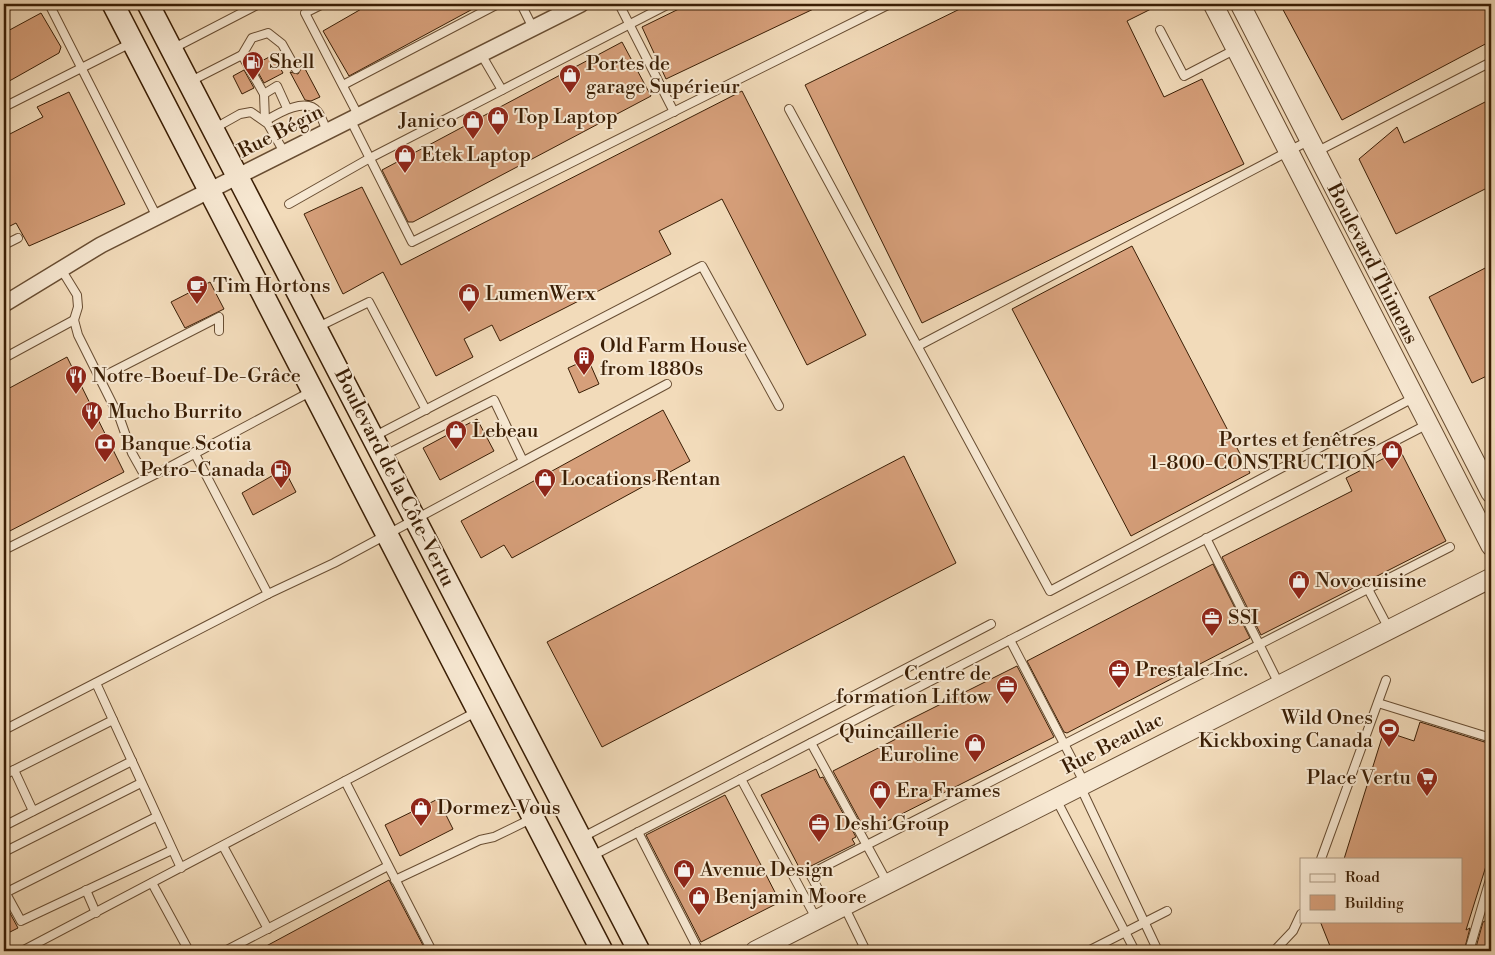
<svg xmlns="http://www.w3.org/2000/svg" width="1495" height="955" font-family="'Libre Bodoni',serif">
	<rect width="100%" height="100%" fill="#f2dbba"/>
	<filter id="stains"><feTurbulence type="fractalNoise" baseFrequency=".004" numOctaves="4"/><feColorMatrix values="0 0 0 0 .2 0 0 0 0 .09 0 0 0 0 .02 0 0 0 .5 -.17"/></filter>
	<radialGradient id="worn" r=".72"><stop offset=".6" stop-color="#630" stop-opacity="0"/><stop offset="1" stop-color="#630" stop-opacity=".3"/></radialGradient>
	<!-- building -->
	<g fill="#d69f7a" stroke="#3a1e05">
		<polygon points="370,4 482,4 349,76 323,31"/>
		<polygon points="689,4 824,4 666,79 642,27"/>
		<polygon points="970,4 1161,4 1127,21 1164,97 1202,79 1244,164 922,323 805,85"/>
		<polygon points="1280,4 1491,4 1491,41 1342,120"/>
		<polygon points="41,13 61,47 59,53 4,84 4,33"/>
		<polygon points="622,42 651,96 413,222 408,222 382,170"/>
		<polygon points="273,55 283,73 264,83 254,65"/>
		<polygon points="303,65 320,97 311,101 305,100 290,72 298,74"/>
		<polygon points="244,70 254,88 242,94 233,76"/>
		<polygon points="742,91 866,335 807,365 722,199 659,231 671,254 500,341 492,325 464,339 473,357 436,376 383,272 343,294 304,214 362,187 401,265"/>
		<polygon points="69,92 125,204 29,246 16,223 4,229 4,137 43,117 37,107"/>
		<polygon points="1491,99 1491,186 1396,234 1359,159 1397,127 1404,143"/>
		<polygon points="1132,246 1250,473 1131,536 1012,309"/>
		<polygon points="1491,265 1491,374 1472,383 1429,297"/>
		<polygon points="210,282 224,309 185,328 171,302"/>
		<polygon points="67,357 124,472 4,534 4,391"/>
		<polygon points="588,359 599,384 579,393 568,368"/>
		<polygon points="663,410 690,461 512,558 504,545 481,558 461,521"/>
		<polygon points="477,419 494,451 440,480 423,448"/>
		<polygon points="1400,450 1446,541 1261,635 1222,557 1352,491 1346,478"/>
		<polygon points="904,456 956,563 602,747 547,642"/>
		<polygon points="284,469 296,492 253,515 242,493"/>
		<polygon points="1213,564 1250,638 1067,733 1064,732 1027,661"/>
		<polygon points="1017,666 1054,737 866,832 833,771 896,739 891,729"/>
		<polygon points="1420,722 1491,744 1491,850 1466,930 1470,928 1464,951 1332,951 1320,921 1461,921 1461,859 1344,859 1384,731 1414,741"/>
		<polygon points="816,769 820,778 823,777 856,837 852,839 855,844 801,871 761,795"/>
		<polygon points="725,795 780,902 701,942 646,835"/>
		<polygon points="438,799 453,829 400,856 385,825"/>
		<polygon points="389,880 426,951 257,951"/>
		<polygon points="4,902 18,928 4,935"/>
		<polygon points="1491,918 1491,951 1475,951 1483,922"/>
	</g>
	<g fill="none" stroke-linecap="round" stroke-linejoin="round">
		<!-- service casing -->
		<g stroke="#684d32" stroke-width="10">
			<g id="service">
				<polyline points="49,4 157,217"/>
				<polyline points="323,4 305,13 358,115"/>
				<polyline points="521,4 533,28"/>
				<polyline points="619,4 674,112"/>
				<polyline points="4,6 19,4"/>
				<polyline points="1160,30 1184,76 1236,49"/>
				<polyline points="172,49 259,4"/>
				<polyline points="481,54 502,90"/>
				<polyline points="242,55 252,38 268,33 282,44 296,69"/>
				<path d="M189 82 242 55 264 94 265 121C277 114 306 96 318 112 322 117 324 125 327 131"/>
				<polyline points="343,85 498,4"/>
				<polyline points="264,94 277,86 287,108"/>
				<polyline points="4,107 131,43"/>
				<polyline points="789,109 1050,591 1415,397"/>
				<polyline points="350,119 412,242 890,4"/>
				<polyline points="215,128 240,114 251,112 268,124 284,152"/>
				<polyline points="1316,152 1491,62"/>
				<polyline points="289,204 370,158 669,4"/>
				<polyline points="4,245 18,238"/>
				<polyline points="61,269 77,295 78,307 74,320 78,335 120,419 132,453 146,478"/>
				<polyline points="318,327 369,302 426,410"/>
				<polyline points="918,346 1310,140"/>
				<polyline points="4,358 74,320"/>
				<polyline points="100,378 219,317 219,331"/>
				<polyline points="375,436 702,266 779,406"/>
				<polyline points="194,452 268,594"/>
				<polyline points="385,455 494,400 523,461"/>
				<polyline points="1206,538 1279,684"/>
				<polyline points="4,550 162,471 312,391"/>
				<polyline points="1368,589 1389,629"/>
				<polyline points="1010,640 1085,784"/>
				<polyline points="96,683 181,868"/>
				<polyline points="1378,703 1491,738"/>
				<polyline points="4,730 268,594 334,563 667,384"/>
				<polyline points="811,743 888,884"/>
				<polyline points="14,770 33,811"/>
				<polyline points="4,775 113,720"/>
				<polyline points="741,779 817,920"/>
				<polyline points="345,781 432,951"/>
				<polyline points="1080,786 1158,951"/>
				<polyline points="1056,799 1135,951"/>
				<polyline points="4,826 132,761"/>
				<polyline points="638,832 699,951"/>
				<polyline points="583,837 991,624"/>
				<polyline points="223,846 268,929"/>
				<polyline points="4,852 141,783"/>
				<polyline points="592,856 1428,424"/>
				<polyline points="1321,859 1386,680"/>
				<polyline points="395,880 480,840 494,837 531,819"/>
				<polyline points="152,883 189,951"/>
				<polyline points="4,890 21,921 172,850"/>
				<polyline points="86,890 96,913"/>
				<polyline points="5,893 156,817"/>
				<polyline points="844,906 866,951"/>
				<polyline points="831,913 810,874 1450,547"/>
				<polyline points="22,951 476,712"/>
				<polyline points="225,951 388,866"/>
				<polyline points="1088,951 1167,911"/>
				<polyline points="1274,951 1293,931 1301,914"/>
				<polyline points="1469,951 1491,876"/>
			</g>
		</g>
		<!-- minor casing -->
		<g stroke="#684d32" stroke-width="18">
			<polyline id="minor" points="4,304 101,245 581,4"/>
		</g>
		<!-- tertiary casing -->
		<g stroke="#684d32" stroke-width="21">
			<g id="tertiary">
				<polyline points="1213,4 1491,546"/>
				<polyline points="1240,4 1491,493"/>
				<polyline points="755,951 1491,578"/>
			</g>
		</g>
		<!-- secondary casing -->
		<g stroke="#3a1e05" stroke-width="24">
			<g id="secondary">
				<polyline points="113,4 602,951"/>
				<polyline points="148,4 639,951"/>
			</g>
		</g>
		<!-- service -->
		<use href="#service" stroke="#f7e8d2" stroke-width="8"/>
		<!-- minor -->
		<use href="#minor" stroke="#f7e8d2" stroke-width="15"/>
		<!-- tertiary -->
		<use href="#tertiary" stroke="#f7e8d2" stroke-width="19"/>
		<!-- secondary -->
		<use href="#secondary" stroke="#f7e8d2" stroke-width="21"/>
	</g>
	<!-- icons -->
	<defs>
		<g id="fuel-pin" transform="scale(1.125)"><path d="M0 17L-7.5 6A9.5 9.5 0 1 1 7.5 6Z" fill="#8f2418" stroke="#f7e8d2"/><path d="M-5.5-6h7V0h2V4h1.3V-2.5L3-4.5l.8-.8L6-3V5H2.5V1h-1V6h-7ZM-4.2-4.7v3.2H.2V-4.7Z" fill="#fff"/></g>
		<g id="shop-pin" transform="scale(1.125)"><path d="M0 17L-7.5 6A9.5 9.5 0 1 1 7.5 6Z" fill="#8f2418" stroke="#f7e8d2"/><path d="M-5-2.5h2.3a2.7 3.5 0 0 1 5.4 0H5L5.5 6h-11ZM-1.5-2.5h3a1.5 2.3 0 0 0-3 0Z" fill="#fff"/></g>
		<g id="cafe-pin" transform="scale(1.125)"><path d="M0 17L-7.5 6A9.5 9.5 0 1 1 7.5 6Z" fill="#8f2418" stroke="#f7e8d2"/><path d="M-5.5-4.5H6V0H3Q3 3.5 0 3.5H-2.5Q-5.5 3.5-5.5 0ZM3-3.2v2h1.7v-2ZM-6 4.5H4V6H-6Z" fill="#fff"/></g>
		<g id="building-pin" transform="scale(1.125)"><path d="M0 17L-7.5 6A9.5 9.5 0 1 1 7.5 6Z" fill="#8f2418" stroke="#f7e8d2"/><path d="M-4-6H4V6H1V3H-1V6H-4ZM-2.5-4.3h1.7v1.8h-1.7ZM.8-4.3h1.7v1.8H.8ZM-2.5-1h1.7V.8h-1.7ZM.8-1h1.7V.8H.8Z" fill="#fff"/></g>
		<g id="restaurant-pin" transform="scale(1.125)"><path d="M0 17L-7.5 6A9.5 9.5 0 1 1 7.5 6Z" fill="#8f2418" stroke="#f7e8d2"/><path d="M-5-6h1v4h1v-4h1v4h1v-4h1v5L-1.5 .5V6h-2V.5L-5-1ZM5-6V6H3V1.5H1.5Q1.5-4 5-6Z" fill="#fff"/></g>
		<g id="bank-pin" transform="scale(1.125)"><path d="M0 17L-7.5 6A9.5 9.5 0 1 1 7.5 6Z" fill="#8f2418" stroke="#f7e8d2"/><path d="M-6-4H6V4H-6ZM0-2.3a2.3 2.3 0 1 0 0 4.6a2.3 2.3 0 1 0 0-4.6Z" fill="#fff"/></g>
		<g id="office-pin" transform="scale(1.125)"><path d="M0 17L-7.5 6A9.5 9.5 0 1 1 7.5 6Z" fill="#8f2418" stroke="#f7e8d2"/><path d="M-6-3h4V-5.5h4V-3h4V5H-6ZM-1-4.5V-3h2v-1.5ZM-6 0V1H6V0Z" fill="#fff"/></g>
		<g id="stadium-pin" transform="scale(1.125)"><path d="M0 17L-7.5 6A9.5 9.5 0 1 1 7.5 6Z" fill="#8f2418" stroke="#f7e8d2"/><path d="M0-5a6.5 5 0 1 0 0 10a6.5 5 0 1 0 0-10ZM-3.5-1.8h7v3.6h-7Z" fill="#fff"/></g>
		<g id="supermarket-pin" transform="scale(1.125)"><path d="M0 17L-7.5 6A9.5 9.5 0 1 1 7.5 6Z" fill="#8f2418" stroke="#f7e8d2"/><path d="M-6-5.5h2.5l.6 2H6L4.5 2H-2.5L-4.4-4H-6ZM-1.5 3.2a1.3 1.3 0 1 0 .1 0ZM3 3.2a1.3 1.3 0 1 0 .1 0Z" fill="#fff"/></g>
	</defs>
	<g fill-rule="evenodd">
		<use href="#fuel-pin" x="253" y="62"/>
		<use href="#shop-pin" x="570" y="75"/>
		<use href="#shop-pin" x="498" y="117"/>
		<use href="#shop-pin" x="473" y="121"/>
		<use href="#shop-pin" x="405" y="155"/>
		<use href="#cafe-pin" x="197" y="286"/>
		<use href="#shop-pin" x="469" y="294"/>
		<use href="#building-pin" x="584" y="357"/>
		<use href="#restaurant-pin" x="76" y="376"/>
		<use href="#restaurant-pin" x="92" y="412"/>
		<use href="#shop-pin" x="456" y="431"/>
		<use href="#bank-pin" x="105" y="444"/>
		<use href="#shop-pin" x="1392" y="451"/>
		<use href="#fuel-pin" x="281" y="470"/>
		<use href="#shop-pin" x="545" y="479"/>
		<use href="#shop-pin" x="1299" y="581"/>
		<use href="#office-pin" x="1212" y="618"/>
		<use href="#office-pin" x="1119" y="670"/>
		<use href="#office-pin" x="1007" y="686"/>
		<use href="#stadium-pin" x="1389" y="729"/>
		<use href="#shop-pin" x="975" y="744"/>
		<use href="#supermarket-pin" x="1427" y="778"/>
		<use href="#shop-pin" x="880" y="791"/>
		<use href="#shop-pin" x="421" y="808"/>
		<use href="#office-pin" x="819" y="824"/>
		<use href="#shop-pin" x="684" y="870"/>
		<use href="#shop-pin" x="699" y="897"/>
	</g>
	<g text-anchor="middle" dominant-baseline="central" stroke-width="4" stroke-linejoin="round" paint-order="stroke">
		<!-- poi labels -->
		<g font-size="20" fill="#3a1e05" stroke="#f7e8d2" text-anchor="start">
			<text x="269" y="62">Shell</text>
			<text x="586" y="64">Portes de<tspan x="586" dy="23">garage Supérieur</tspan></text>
			<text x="514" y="117">Top Laptop</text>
			<text x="457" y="121" text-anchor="end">Janico</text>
			<text x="421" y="155">Etek Laptop</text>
			<text x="213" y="286">Tim Hortons</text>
			<text x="485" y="294">LumenWerx</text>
			<text x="600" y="346">Old Farm House<tspan x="600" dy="23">from 1880s</tspan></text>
			<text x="92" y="376">Notre-Boeuf-De-Grâce</text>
			<text x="108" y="412">Mucho Burrito</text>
			<text x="472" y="431">Lebeau</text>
			<text x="1376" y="440" text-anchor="end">Portes et fenêtres<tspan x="1376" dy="23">1-800-CONSTRUCTION</tspan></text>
			<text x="121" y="444">Banque Scotia</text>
			<text x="265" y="470" text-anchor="end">Petro-Canada</text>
			<text x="561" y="479">Locations Rentan</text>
			<text x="1315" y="581">Novocuisine</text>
			<text x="1228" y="618">SSI</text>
			<text x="1135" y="670">Prestale Inc.</text>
			<text x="991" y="674" text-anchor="end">Centre de<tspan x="991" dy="23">formation Liftow</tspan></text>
			<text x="1373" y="718" text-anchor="end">Wild Ones<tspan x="1373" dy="23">Kickboxing Canada</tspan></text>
			<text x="959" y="732" text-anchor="end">Quincaillerie<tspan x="959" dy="23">Euroline</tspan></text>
			<text x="1411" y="778" text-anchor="end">Place Vertu</text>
			<text x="896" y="791">Era Frames</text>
			<text x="437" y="808">Dormez-Vous</text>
			<text x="835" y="824">Deshi Group</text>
			<text x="700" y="870">Avenue Design</text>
			<text x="715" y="897">Benjamin Moore</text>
		</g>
		<!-- street labels -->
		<g font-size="20" fill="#3a1e05" stroke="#f7e8d2">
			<text transform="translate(281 132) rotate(-27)">Rue Bégin</text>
			<text transform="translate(1372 264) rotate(63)">Boulevard Thimens</text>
			<text transform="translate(394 478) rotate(63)">Boulevard de la Côte-Vertu</text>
			<text transform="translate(1113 744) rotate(-27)">Rue Beaulac</text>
		</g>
	</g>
	<!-- margin -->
	<rect width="1495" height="955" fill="none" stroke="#f2dbba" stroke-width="20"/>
	<rect x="5" y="5" width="1485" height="945" fill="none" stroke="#3a1e05" stroke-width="2.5"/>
	<rect x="10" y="10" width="1475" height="935" fill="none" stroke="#3a1e05"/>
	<!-- legend -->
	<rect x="1300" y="858" width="162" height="65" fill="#f7e8d2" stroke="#ab9780"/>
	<rect x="1310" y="874" width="25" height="8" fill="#f7e8d2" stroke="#ab9780"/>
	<text x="1345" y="882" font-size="15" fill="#3a1e05">Road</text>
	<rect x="1310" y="895" width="25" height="15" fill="#d69f7a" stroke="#ab9780"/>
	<text x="1345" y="908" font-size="15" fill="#3a1e05">Building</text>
	<rect width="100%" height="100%" filter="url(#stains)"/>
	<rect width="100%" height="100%" fill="url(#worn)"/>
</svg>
